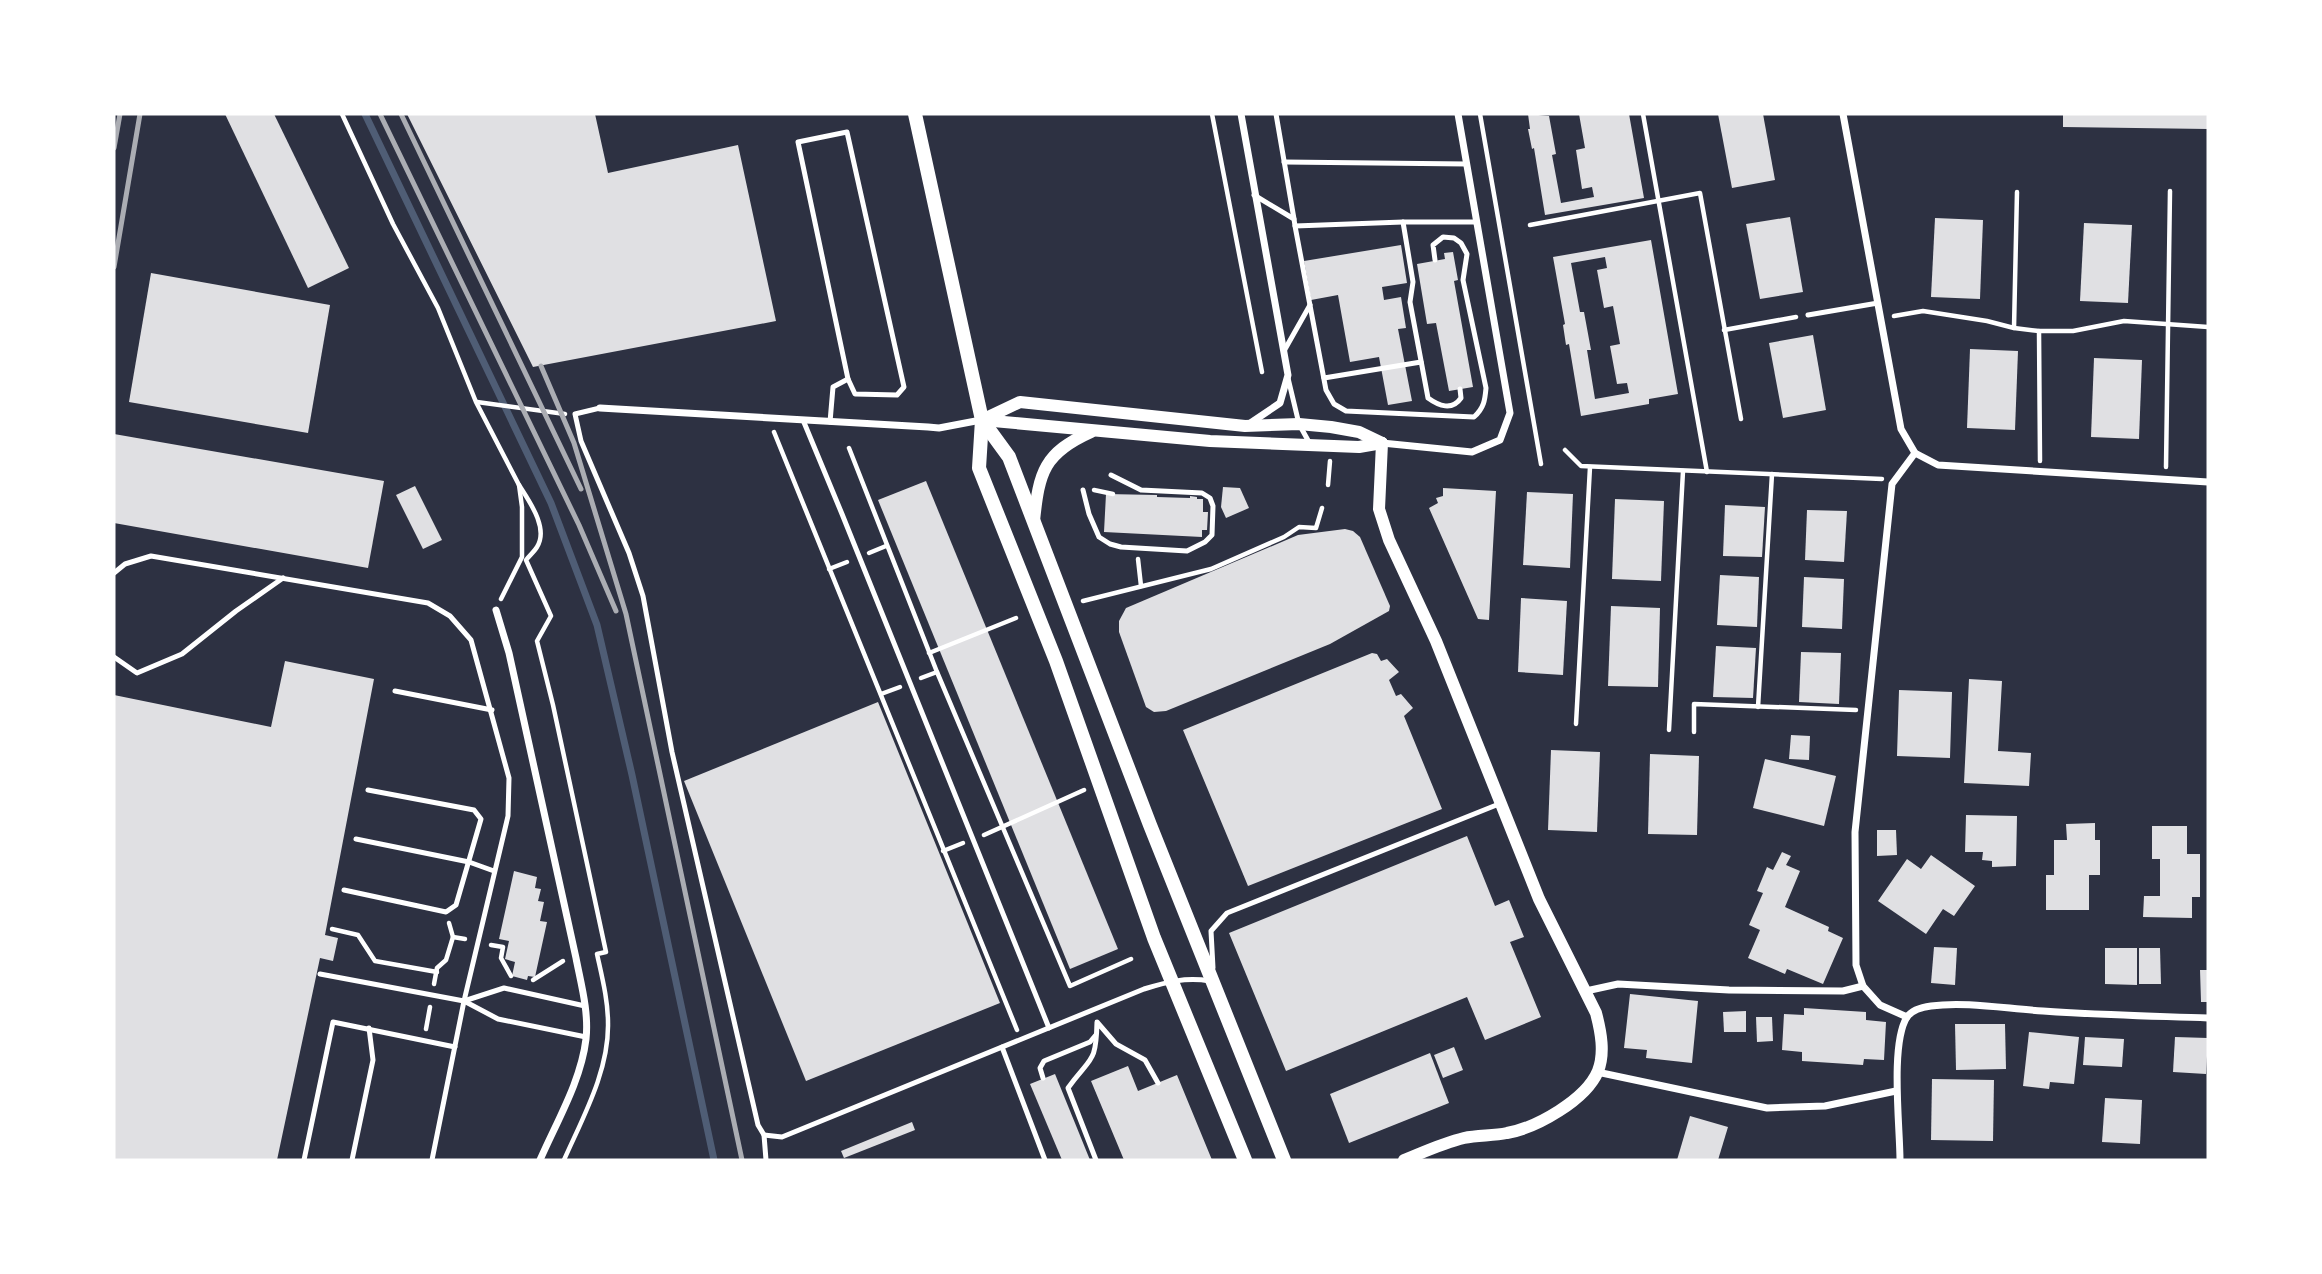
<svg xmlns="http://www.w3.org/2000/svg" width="2322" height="1274" font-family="'Fira Sans',sans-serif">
	<rect width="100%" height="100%" fill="#2d3142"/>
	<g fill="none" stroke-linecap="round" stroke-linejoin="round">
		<!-- stream -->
		<polyline stroke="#4f5d75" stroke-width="7" points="365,114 551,503 597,625 632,775 714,1160"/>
	</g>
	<!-- building -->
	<g fill="#e0e0e3" fill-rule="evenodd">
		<polygon points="225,114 274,114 349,268 308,288"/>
		<polygon points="407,114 595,114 608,173 738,145 776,321 533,367"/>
		<polygon points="1528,114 1549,116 1556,154 1552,155 1561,203 1594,197 1592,187 1582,189 1576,150 1585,148 1579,114 1629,114 1644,198 1545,215 1534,148 1532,149 1528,129 1530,129"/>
		<polygon points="1718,114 1763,114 1775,180 1732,188"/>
		<polygon points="2063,114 2208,114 2208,129 2063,127"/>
		<polygon points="1790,217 1803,292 1760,299 1746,224"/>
		<polygon points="1935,218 1983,220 1980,299 1931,297"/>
		<polygon points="2084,223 2132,225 2128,303 2080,301"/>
		<path d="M1651 240 1678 394 1649 399V404L1581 416 1569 344 1566 345 1563 325 1565 324 1553 257ZM1605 257 1607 268 1597 270 1604 308 1613 306 1620 344 1610 346 1617 384 1627 383 1629 393 1595 399 1587 350H1591L1584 312H1580L1571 263Z"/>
		<polygon points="1401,245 1407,283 1382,287 1384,300 1401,297 1406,328 1398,329 1412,401 1388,405 1379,357 1350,362 1338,295 1311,300 1304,261"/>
		<polygon points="1453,252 1458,280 1454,281 1473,387 1449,391 1436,323 1427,324 1417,264 1445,259 1444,253"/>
		<polygon points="151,273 330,305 308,433 129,402"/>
		<polygon points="1813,335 1826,410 1783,418 1769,343"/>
		<polygon points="1970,349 2018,351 2015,430 1967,428"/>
		<polygon points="2094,358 2142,360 2139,439 2091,437"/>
		<polygon points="114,434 384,481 368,568 114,523"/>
		<polygon points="926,481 1118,949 1070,969 878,500"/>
		<polygon points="415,486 442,540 423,549 396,495"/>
		<polygon points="1223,487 1240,488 1249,508 1226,518 1221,507"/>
		<polygon points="1443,488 1496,491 1489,620 1478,619 1429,508 1438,503 1436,498 1443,496"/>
		<polygon points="1527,492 1573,494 1570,568 1523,565"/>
		<polygon points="1106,494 1157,495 1157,497 1190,498 1190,496 1197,497 1197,499 1203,499 1203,512 1208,512 1207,530 1202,530 1202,537 1104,532"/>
		<polygon points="1615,499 1664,501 1661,581 1612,579"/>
		<polygon points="1725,505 1765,507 1762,557 1723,556"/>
		<polygon points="1807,510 1847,511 1844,562 1805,560"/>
		<polygon points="1345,529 1353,531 1360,537 1390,606 1389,611 1330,644 1166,711 1154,712 1146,707 1119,632 1119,621 1126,608 1298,535"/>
		<polygon points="1720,575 1759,577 1757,627 1717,625"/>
		<polygon points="1804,577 1844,579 1842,629 1802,627"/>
		<polygon points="1521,598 1567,601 1563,675 1518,672"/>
		<polygon points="1611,606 1660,608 1658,687 1608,686"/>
		<polygon points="1716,646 1756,648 1753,698 1713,697"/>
		<polygon points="1801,652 1841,653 1839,704 1799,702"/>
		<polygon points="1372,653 1377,654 1381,661 1387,659 1399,672 1389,680 1396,696 1401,694 1413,708 1404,716 1442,809 1248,886 1183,730"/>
		<polygon points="285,661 374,679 325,935 338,938 333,961 320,958 277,1160 114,1160 114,695 271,727"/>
		<polygon points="1969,679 2002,681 1998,751 2031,753 2029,786 1964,783"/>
		<polygon points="1899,690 1952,692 1950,758 1897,756"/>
		<polygon points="878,702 1000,1003 806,1081 684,781"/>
		<polygon points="1791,735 1810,736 1809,760 1789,759"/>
		<polygon points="1551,750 1600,752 1597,832 1548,830"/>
		<polygon points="1650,754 1699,756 1697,835 1648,834"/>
		<polygon points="1765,759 1836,776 1824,826 1753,808"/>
		<polygon points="1966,815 2017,816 2016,866 1992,867 1992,861 1982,860 1983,852 1965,852"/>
		<polygon points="2095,823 2095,840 2100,840 2100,875 2089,875 2089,910 2046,910 2046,875 2054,875 2054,840 2067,840 2066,824"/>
		<polygon points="2152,826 2187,826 2187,854 2200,854 2200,897 2192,897 2192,918 2143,917 2144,896 2160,896 2160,859 2152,859"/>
		<polygon points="1877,830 1896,830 1897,855 1877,856"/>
		<polygon points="1467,836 1495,906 1509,900 1524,937 1510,942 1541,1017 1485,1040 1467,997 1286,1071 1229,933"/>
		<polygon points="1782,852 1791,856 1786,865 1800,871 1785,907 1829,927 1828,931 1843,938 1823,984 1787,969 1785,974 1748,958 1760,930 1749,925 1763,893 1757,891 1767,867 1773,870"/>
		<polygon points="1931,855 1975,886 1954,916 1943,909 1926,934 1878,901 1907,859 1921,869"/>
		<polygon points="514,871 537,877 535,888 541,889 538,901 544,902 540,921 547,922 535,977 528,976 527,980 512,976 515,962 505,959 509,941 499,939"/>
		<polygon points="1934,947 1957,948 1955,985 1931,983"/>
		<polygon points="2105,948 2137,948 2137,985 2105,984"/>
		<polygon points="2139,948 2160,948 2161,984 2139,984"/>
		<polygon points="2200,970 2208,970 2208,1002 2201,1002"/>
		<polygon points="1630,994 1698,1001 1692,1063 1646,1058 1647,1050 1624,1048"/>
		<polygon points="1804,1008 1866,1012 1866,1020 1886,1022 1884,1060 1864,1059 1863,1065 1802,1061 1802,1052 1782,1050 1784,1014 1804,1015"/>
		<polygon points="1746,1011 1746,1032 1724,1032 1723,1012"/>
		<polygon points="1756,1017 1772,1017 1773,1041 1757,1042"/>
		<polygon points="1955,1024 2005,1024 2006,1069 1956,1070"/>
		<polygon points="2029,1032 2079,1037 2074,1084 2050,1082 2049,1089 2023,1086"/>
		<polygon points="2085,1037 2124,1039 2122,1067 2083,1065"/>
		<polygon points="2175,1037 2208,1038 2206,1074 2173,1072"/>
		<polygon points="1454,1047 1463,1070 1443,1078 1434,1055"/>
		<polygon points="1430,1053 1449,1103 1349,1143 1330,1094"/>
		<polygon points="1128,1066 1138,1091 1177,1075 1212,1160 1124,1160 1091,1081"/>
		<polygon points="1055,1074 1090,1160 1062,1160 1030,1084"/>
		<polygon points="1932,1079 1994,1080 1993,1141 1931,1140"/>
		<polygon points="2105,1098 2142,1100 2140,1144 2102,1142"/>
		<polygon points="1690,1116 1728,1127 1718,1160 1677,1160"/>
		<polygon points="912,1122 915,1130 844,1158 841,1151"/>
	</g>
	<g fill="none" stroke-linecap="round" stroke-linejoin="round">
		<!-- path -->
		<g stroke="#fff" stroke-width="4.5">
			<polyline points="342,114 393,224 438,308 476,402 519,485 522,507 522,557 501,599"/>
			<polyline points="1212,114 1262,372"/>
			<polyline points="1480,114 1541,464"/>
			<polyline points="1643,114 1707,472"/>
			<polyline points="1530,225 1700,193 1741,419"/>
			<polyline points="1894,316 1923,311 1987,321 2014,328 2039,331 2073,331 2124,321 2208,327"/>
			<polyline points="2014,328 2017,192"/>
			<polyline points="1724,330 1796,317"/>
			<polyline points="2039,331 2040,461"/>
			<polyline points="477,402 565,414"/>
			<polyline points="774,432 1017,1030"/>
			<polyline points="849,448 937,672 1070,986 1131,959"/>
			<polyline points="1565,450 1581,466 1882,479"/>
			<polyline points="2166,467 2170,191"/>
			<path d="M519 485C529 501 549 528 537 547 534 552 529 556 526 560L551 616 537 641 553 705 606 952 597 954C602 977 608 1000 608 1023 609 1071 583 1117 564 1160"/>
			<polyline points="1328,485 1330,461"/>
			<polyline points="1094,490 1113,494"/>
			<polyline points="869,553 886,546"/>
			<polyline points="1138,559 1141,586"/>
			<polyline points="829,569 847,562"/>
			<polyline points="1083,601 1211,569 1284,537 1299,527 1316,528 1322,508"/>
			<polyline points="929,653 1016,618"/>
			<polyline points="921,678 937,672"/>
			<polyline points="881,694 900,687"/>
			<polyline points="1758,707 1772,474"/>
			<polyline points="1576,724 1590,467"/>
			<polyline points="1669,730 1683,471"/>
			<polyline points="1694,732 1694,704 1856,710"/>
			<polyline points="984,835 1084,790"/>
			<polyline points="943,851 963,843"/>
			<polyline points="449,923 453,937 465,939"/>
			<polyline points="332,929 358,935 375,961 437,972"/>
			<polyline points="491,945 503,947 501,958 511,976"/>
			<polyline points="533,980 563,961"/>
			<polyline points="434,984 437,968 446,960 453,937"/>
			<polyline points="426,1029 430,1007"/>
		</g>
		<!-- service -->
		<g stroke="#fff" stroke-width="5">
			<polyline points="1276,114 1294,219"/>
			<polygon points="847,132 904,387 897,395 855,394 848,379 798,142"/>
			<polyline points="1284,162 1467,164"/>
			<polyline points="1254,195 1294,219 1295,226 1403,222 1477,222"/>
			<path d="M1403 222 1413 282 1410 302 1428 398C1439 406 1452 411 1461 398L1460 389"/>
			<path d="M1295 226 1326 390 1334 404 1346 411 1474 417C1484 408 1485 400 1486 388L1463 280 1467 254 1461 243 1454 238 1443 237 1433 245 1435 260"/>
			<polyline points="1808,315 1878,303"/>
			<polyline points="1284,351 1310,305"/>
			<polyline points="1288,378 1299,424 1310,444"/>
			<polyline points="1324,378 1421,362"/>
			<polyline points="600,408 575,414 581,441 629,553 643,596 672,752 758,1125 764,1135 766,1160"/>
			<polyline points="803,420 842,514 1049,1028"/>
			<polyline points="830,422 833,387 848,379"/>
			<polyline points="1083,490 1089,514 1099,537 1110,544 1121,547 1187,551 1205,542 1212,535 1213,506 1210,498 1202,493 1141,490 1111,475"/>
			<polyline points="114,573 125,564 151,556 428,603 450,616 471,640 509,778 508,816 464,1001 432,1160"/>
			<polyline points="114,657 137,673 182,654 236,611 283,578"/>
			<polyline points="395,691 492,710"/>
			<polyline points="356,839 469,862 494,871"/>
			<polyline points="344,890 446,912 456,905 481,819 474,810 368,790"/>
			<polyline points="1213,968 1211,931 1227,913 1499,804"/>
			<polyline points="320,974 464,1001 498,1019 586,1037"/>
			<polyline points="464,1001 504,988 585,1006"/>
			<polyline points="1002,1047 1045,1160"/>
			<polyline points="1043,1078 1040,1068 1044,1061 1090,1042 1095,1036"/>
			<path d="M764 1135 782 1137 1144 989C1167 982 1185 977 1210 981"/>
			<polyline points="304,1160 333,1022 455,1047"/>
			<polyline points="352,1160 373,1060 369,1028"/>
			<path d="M1096 1160 1068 1088C1091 1056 1096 1065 1097 1022L1116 1044 1145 1060 1158 1083"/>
		</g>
		<!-- minor -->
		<g stroke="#fff" stroke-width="7">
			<polyline points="1241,114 1288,375 1280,403 1249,424"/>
			<polyline points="1843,114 1901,429 1915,453 1938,465 2208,482"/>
			<polyline points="600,408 928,427 939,428 981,420"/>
			<polyline points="1382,443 1472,452 1500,440 1510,413 1458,114"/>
			<path d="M496 610 509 653 576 958C581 984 589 1012 586 1039 581 1081 557 1121 540 1160"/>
			<polyline points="1586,991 1618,984 1729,990 1843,991 1863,986"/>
			<polyline points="1907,1017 1880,1005 1863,986 1856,965 1855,832 1892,484 1915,453"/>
			<polyline points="1597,1072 1767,1108 1825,1106 1896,1091"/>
			<path d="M1900 1160C1900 1127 1890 1044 1907 1017 1912 1010 1923 1007 1931 1006 1965 1001 2008 1009 2043 1011 2098 1015 2153 1016 2208 1018"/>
		</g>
		<!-- tertiary -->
		<g stroke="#fff" stroke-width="12">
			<polyline points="982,420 1020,402 1245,426 1299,424 1331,427 1359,432 1382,443"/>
			<polyline points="982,420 1210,441 1359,447 1382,443"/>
			<path d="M1382 443 1379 509 1389 540 1436 641 1539 899 1596 1013C1601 1032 1605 1053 1598 1071 1586 1100 1536 1128 1507 1133 1493 1136 1478 1135 1464 1138 1443 1143 1424 1152 1404 1160"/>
			<path d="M1034 521C1039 472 1044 453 1091 432"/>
		</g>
		<!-- secondary -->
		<g stroke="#fff" stroke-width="14">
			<polyline points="915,114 982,420 979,468 1056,661 1154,938 1245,1160"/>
			<polyline points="982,420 1009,457 1150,825 1284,1160"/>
		</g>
		<!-- rail -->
		<g stroke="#abadb3" stroke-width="5">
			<polyline points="380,114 579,525 616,611"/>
			<polyline points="401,114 581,489"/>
			<polyline points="114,148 120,114"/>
			<polyline points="114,267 140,114"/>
			<polyline points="541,366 574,443 626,614 742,1160"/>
		</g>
	</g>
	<!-- border -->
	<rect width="2322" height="1274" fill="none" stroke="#ffffff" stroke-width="231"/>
</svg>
